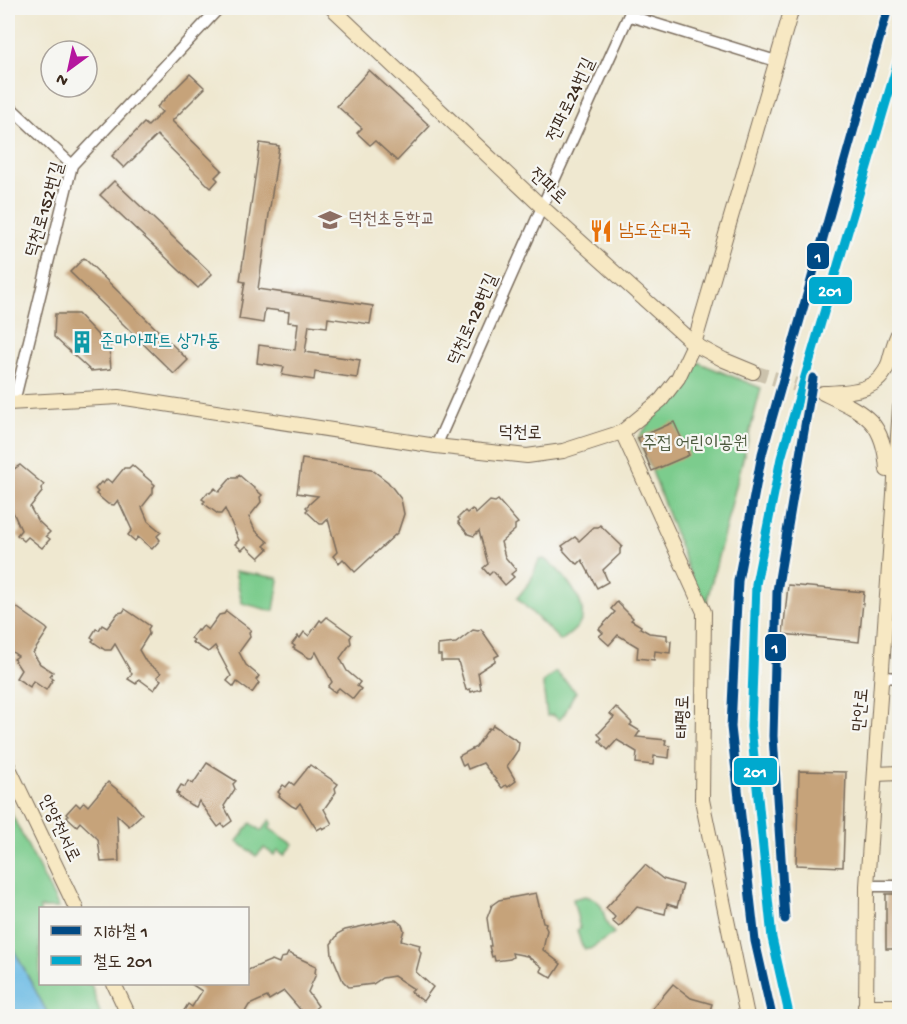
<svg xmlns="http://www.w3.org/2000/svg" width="907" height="1024" font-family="'Gochi Hand','Poor Story',sans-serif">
	<rect width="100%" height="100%" fill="#f6f6f2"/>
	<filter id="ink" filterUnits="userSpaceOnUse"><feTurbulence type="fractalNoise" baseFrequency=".0167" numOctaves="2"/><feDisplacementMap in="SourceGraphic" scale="12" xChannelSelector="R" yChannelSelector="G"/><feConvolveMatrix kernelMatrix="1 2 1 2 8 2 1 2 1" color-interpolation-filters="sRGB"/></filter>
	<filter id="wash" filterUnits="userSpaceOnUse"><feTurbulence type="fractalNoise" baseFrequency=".008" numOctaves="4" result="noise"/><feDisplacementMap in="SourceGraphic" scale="24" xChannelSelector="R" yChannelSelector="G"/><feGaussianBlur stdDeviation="1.35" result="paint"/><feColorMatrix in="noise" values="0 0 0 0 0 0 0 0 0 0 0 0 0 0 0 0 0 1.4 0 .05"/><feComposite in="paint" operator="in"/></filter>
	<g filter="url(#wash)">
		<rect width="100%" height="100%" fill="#efe8d0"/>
		<!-- green -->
		<g fill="#7ccc8d" stroke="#5c7b56" stroke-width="1.5">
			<polygon points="697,362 761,388 704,612 652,471 638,438"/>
			<path d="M544 559C559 568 589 602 581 621 578 629 567 636 561 641L517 598 530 582 539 560Z"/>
			<polygon points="235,571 278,578 279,580 274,610 272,611 242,603"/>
			<path d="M556 672 576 692C568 701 569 712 559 720L553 715 547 716 543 685 544 681Z"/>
			<polygon points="8,807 59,908 40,908 40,984 91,984 101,1016 49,1016 8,939"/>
			<polygon points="270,820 272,823 269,828 293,844 284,855 278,850 274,855 264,848 256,856 237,841 251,823 261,831"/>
			<path d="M585 896C611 901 598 920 614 933L590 949H585L581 944 577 930 580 929 573 899Z"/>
		</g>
		<!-- water -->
		<polygon fill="#69bae4" stroke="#527281" stroke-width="1.5" points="8,939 49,1016 8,1016"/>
		<g id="blocks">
			<!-- building -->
			<g fill="#c6a37a">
				<polygon points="369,70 430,126 397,161 375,141 370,145 357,133 362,128 337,106"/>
				<polygon points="190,74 205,88 172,121 222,170 215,177 218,180 211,188 157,135 124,168 112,156 144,123 148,126 162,112 157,107"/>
				<polygon points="260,143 279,146 258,289 373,306 370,324 328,318 327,327 309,325 305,352 360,360 357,378 315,372 314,380 282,375 284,367 257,363 259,345 295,350 298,323 288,322 289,312 265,309 263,323 239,319 245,282 240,281"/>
				<polygon points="114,181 212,274 198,288 100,195"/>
				<polygon points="84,258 188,360 174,374 70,272"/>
				<polygon points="55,314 78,314 109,347 111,369 91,371 54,337"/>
				<polygon points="674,422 689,455 652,471 638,438"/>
				<polygon points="302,459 371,469 388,482 401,499 404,514 398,532 355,572 343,559 339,563 333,556 337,552 328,519 323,524 320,524 306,511 308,509 306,507 318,496 297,493"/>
				<polygon points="20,465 44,485 41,488 42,492 30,507 37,520 50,532 46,536 50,539 42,548 28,537 24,541 17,535 21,530 8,501 8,475 13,468 14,469"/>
				<polygon points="132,465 155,485 153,488 153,493 142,507 148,521 161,532 157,536 160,540 152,549 138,537 135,541 128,535 132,530 118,500 114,505 108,504 96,494 98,492 95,489 101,482 103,484 107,479 112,483 124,468 129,468"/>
				<polygon points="239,475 262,495 260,497 261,502 249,517 255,530 268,542 264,546 268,549 259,558 246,546 242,550 235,544 239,540 225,509 221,514 218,514 203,503 205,501 202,499 208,492 210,493 215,488 219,492 231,478 237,478"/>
				<polygon points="498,500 518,523 515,525 515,530 501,542 505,557 516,570 511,574 514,577 505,585 493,571 489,575 483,568 488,564 479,531 474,536 468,534 458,522 460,520 458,518 465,511 467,513 472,509 476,514 490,501 495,502"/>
				<polygon points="600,525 622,546 620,549 620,554 603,570 608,582 597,588 582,560 578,564 574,562 563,550 564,549 562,546 575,537 579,541 594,527 598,527"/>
				<polygon points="788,585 864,592 859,642 783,634"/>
				<polygon points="617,602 633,618 631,620 641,626 640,628 649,633 667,635 667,640 671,641 670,653 655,651 654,660 637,658 638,647 618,635 609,645 599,636 603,633 599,629 615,612 611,609"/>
				<polygon points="8,604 11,606 12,604 46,628 48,630 33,653 40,664 53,672 50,676 53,679 46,690 33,681 30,687 16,678 21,670 15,661 14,659 18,656 8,649"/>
				<polygon points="125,609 150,626 148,629 149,634 139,650 146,662 161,673 157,677 161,680 154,690 139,679 136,684 128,679 132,674 115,644 111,650 105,650 92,641 94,639 91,637 96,629 99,630 102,625 107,628 118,613 123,612"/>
				<polygon points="226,611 251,630 249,632 250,637 239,652 246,665 259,676 256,680 259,683 252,693 237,682 234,687 227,681 231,676 215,646 208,652 192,642 194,640 191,638 197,630 199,631 203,626 208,630 219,615 224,614"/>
				<polygon points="327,617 352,635 350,638 351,643 340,658 347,671 360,682 357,686 361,689 353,699 339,688 335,692 328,687 332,682 316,652 312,658 309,658 293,648 295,646 292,644 298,636 300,638 304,632 309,636 320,620 322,622"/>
				<polygon points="481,629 499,655 495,657 495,661 478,672 481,689 471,692 470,689 466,690 458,661 441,661 441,655 438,655 438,645 456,643 473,630 478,631"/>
				<polygon points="616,707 632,723 630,725 640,731 636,737 666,740 665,745 670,746 669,758 654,756 653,765 636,763 637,752 617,740 608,750 599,741 602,738 598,734 614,717 610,714"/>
				<polygon points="493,725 519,742 518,750 507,766 516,781 508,787 506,785 502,788 483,763 468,769 466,764 463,766 459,756 476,747 489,728 491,729"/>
				<polygon points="207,763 236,781 233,784 235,789 224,806 232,821 224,827 222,824 218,827 199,801 196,807 191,805 178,796 179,794 176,793 181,785 185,787 188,781 193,784"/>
				<polygon points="310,765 338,784 335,788 336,792 324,809 332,824 323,829 322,827 317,830 300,803 296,808 292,806 279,796 280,794 278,792 283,785 286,787 290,782 294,785"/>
				<polygon points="799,771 846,772 843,867 796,865"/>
				<polygon points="108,782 131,801 142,814 129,826 117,815 119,861 101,862 98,839 80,822 77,826 67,817 68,816 66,814 76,803 80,807 84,802 88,806"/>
				<polygon points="645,865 663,879 683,885 677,907 667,904 665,914 637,907 619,927 612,921 615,917 606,908"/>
				<polygon points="536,893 543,922 546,923 545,926 547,930 543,950 561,964 552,978 540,971 542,967 527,956 512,953 513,957 510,959 495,961 494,956 492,957 489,946 491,946 487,918 492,905 499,900"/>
				<polygon points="886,894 900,894 900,923 897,923 897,949 886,949"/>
				<polygon points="392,920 396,920 402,925 404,930 401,940 420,945 419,949 421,953 416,972 433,987 423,1001 411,992 414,989 394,976 382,978 373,984 349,987 343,981 332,955 331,944 339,933 345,930"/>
				<polygon points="288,953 316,966 315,973 316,974 308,992 318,1006 310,1013 308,1011 304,1014 284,991 269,1000 267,997 249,1005 242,1017 180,1017 188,1004 192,1007 202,991 191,984 248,984 248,970 272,960 279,963 281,958 286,957"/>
				<polygon points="673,984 691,998 712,1004 708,1017 645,1017"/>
			</g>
		</g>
	</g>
	<g filter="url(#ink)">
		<use href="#blocks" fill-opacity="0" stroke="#7a6c5c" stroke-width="1.5"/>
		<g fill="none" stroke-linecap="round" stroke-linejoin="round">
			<!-- secondary-tunnel -->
			<polyline stroke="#cbc2ac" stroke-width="14" stroke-dasharray="14 7" stroke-linecap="butt" points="753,372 823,393"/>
			<!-- street casing -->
			<g stroke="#7a6c5c" stroke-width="13">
				<g id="street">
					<polyline points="630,16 776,61"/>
					<polyline points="8,105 72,165"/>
					<polyline points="14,402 72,165 219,8"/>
					<polyline points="436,446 542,207 632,8"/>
					<polyline points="883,677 900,678"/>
					<polyline points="867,886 900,886"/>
				</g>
			</g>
			<!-- secondary casing -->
			<g stroke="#7a6c5c" stroke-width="16">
				<g id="secondary">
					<polyline points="332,8 542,207 694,344 724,360 753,372"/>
					<path d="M823 393C865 413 884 420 887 470"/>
					<path d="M825 393C851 392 880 392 889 362 892 352 894 340 900 330"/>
					<polyline points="8,403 119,397 436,446 527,456 563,451 622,432 661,400 678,378 694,344 792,8"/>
					<polyline points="622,432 704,612 702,800 747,1016"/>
					<polyline points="8,766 76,908"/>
					<polyline points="875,774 900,773"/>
					<polyline points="114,984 129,1016"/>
					<polyline points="865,1006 900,1006"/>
					<polyline points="866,1016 867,886 900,407"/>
				</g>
			</g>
			<!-- street -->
			<use href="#street" stroke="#fff" stroke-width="10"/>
			<!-- secondary -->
			<use href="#secondary" stroke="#f7e8c3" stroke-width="14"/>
			<!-- rail-1 casing -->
			<g stroke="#f6f6f2" stroke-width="14">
				<polyline id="rail-1" points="789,1014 772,938 751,727 756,584 781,458 900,55"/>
			</g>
			<!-- rail-1 -->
			<use href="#rail-1" stroke="#00a9ce" stroke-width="9"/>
			<!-- metro-1 casing -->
			<g stroke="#f6f6f2" stroke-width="14">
				<g id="metro-1">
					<polyline points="785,919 773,736 777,591 813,378"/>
					<polyline points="772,1016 755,941 731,727 738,581 762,454 888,8"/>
				</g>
			</g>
			<!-- metro-1 -->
			<use href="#metro-1" stroke="#004a85" stroke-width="9"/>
		</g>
	</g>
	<!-- icons -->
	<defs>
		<g id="school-bare" transform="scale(1.8)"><path d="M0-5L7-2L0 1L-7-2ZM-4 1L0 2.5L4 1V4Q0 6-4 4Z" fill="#8d6e63" stroke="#f6f6f2" stroke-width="2.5" paint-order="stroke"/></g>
		<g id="restaurant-bare" transform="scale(1.8)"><path d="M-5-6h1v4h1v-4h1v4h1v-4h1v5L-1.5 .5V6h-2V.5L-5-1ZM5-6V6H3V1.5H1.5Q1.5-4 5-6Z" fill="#e8710a" stroke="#f6f6f2" stroke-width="2.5" paint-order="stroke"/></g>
		<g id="building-bare" transform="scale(1.8)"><path d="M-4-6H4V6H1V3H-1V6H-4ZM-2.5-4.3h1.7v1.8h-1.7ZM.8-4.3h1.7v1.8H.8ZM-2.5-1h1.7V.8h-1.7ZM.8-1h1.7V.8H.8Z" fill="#0f9aa8" stroke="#f6f6f2" stroke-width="2.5" paint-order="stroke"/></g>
	</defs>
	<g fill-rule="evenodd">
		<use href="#school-bare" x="330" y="220"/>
		<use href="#restaurant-bare" x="601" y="231"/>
		<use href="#building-bare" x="82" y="342"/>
	</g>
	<g text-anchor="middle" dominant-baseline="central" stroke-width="4.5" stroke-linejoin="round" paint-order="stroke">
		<!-- street labels -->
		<g font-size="18" fill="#3b2a1e" stroke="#f6f6f2">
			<text transform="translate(572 100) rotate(-65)">전파로24번길</text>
			<text transform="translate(547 187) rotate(43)">전파로</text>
			<text transform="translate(46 210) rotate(-74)">덕천로152번길</text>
			<text transform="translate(474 320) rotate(-66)">덕천로128번길</text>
			<text transform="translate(520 434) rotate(1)">덕천로</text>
			<text transform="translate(862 710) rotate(-85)">만안로</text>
			<text transform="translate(684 717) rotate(-89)">태평로</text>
			<text transform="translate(58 829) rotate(64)">안양천서로</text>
		</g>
		<!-- education labels -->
		<g font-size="18" fill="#785e54" stroke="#f6f6f2" text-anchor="start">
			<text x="348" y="220">덕천초등학교</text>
		</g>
		<!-- food labels -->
		<g font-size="18" fill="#c56008" stroke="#f6f6f2" text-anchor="start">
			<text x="619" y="231">남도순대국</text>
		</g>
		<!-- culture labels -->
		<g font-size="18" fill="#0d838f" stroke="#f6f6f2" text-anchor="start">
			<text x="100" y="342">준마아파트 상가동</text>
		</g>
		<!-- park labels -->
		<g font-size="18" fill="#4e5b3f" stroke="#f6f6f2">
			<text x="695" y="444">주접 어린이공원</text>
		</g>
	</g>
	<g stroke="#f6f6f2" stroke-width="2">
		<rect x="806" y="242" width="24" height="28" rx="6" fill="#004a85"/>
		<rect x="808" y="276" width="45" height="29" rx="6" fill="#00a9ce"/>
		<rect x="764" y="633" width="23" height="29" rx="6" fill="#004a85"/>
		<rect x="733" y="757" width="45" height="29" rx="6" fill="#00a9ce"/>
	</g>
	<g font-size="16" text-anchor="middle" font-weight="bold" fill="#fff">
		<text x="818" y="262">1</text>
		<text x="830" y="296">201</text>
		<text x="775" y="653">1</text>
		<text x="755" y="777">201</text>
	</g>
	<!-- margin -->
	<rect width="907" height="1024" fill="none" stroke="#f6f6f2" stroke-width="30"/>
	<!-- legend -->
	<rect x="39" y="907" width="210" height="78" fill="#f6f6f2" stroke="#aba49d" stroke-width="1.5"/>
	<rect x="51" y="926" width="30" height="9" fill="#004a85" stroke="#aba49d" stroke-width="1.5"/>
	<text x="93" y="937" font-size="18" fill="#3b2a1e">지하철 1</text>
	<rect x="51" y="956" width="30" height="9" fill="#00a9ce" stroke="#aba49d" stroke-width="1.5"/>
	<text x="93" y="967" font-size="18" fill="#3b2a1e">철도 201</text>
	<!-- north arrow -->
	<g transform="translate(69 69) rotate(213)"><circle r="28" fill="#f6f6f2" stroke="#aba49d" stroke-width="1.5"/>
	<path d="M0-4.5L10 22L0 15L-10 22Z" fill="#b5179e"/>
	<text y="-9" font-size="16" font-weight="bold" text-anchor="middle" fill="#3b2a1e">N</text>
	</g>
</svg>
